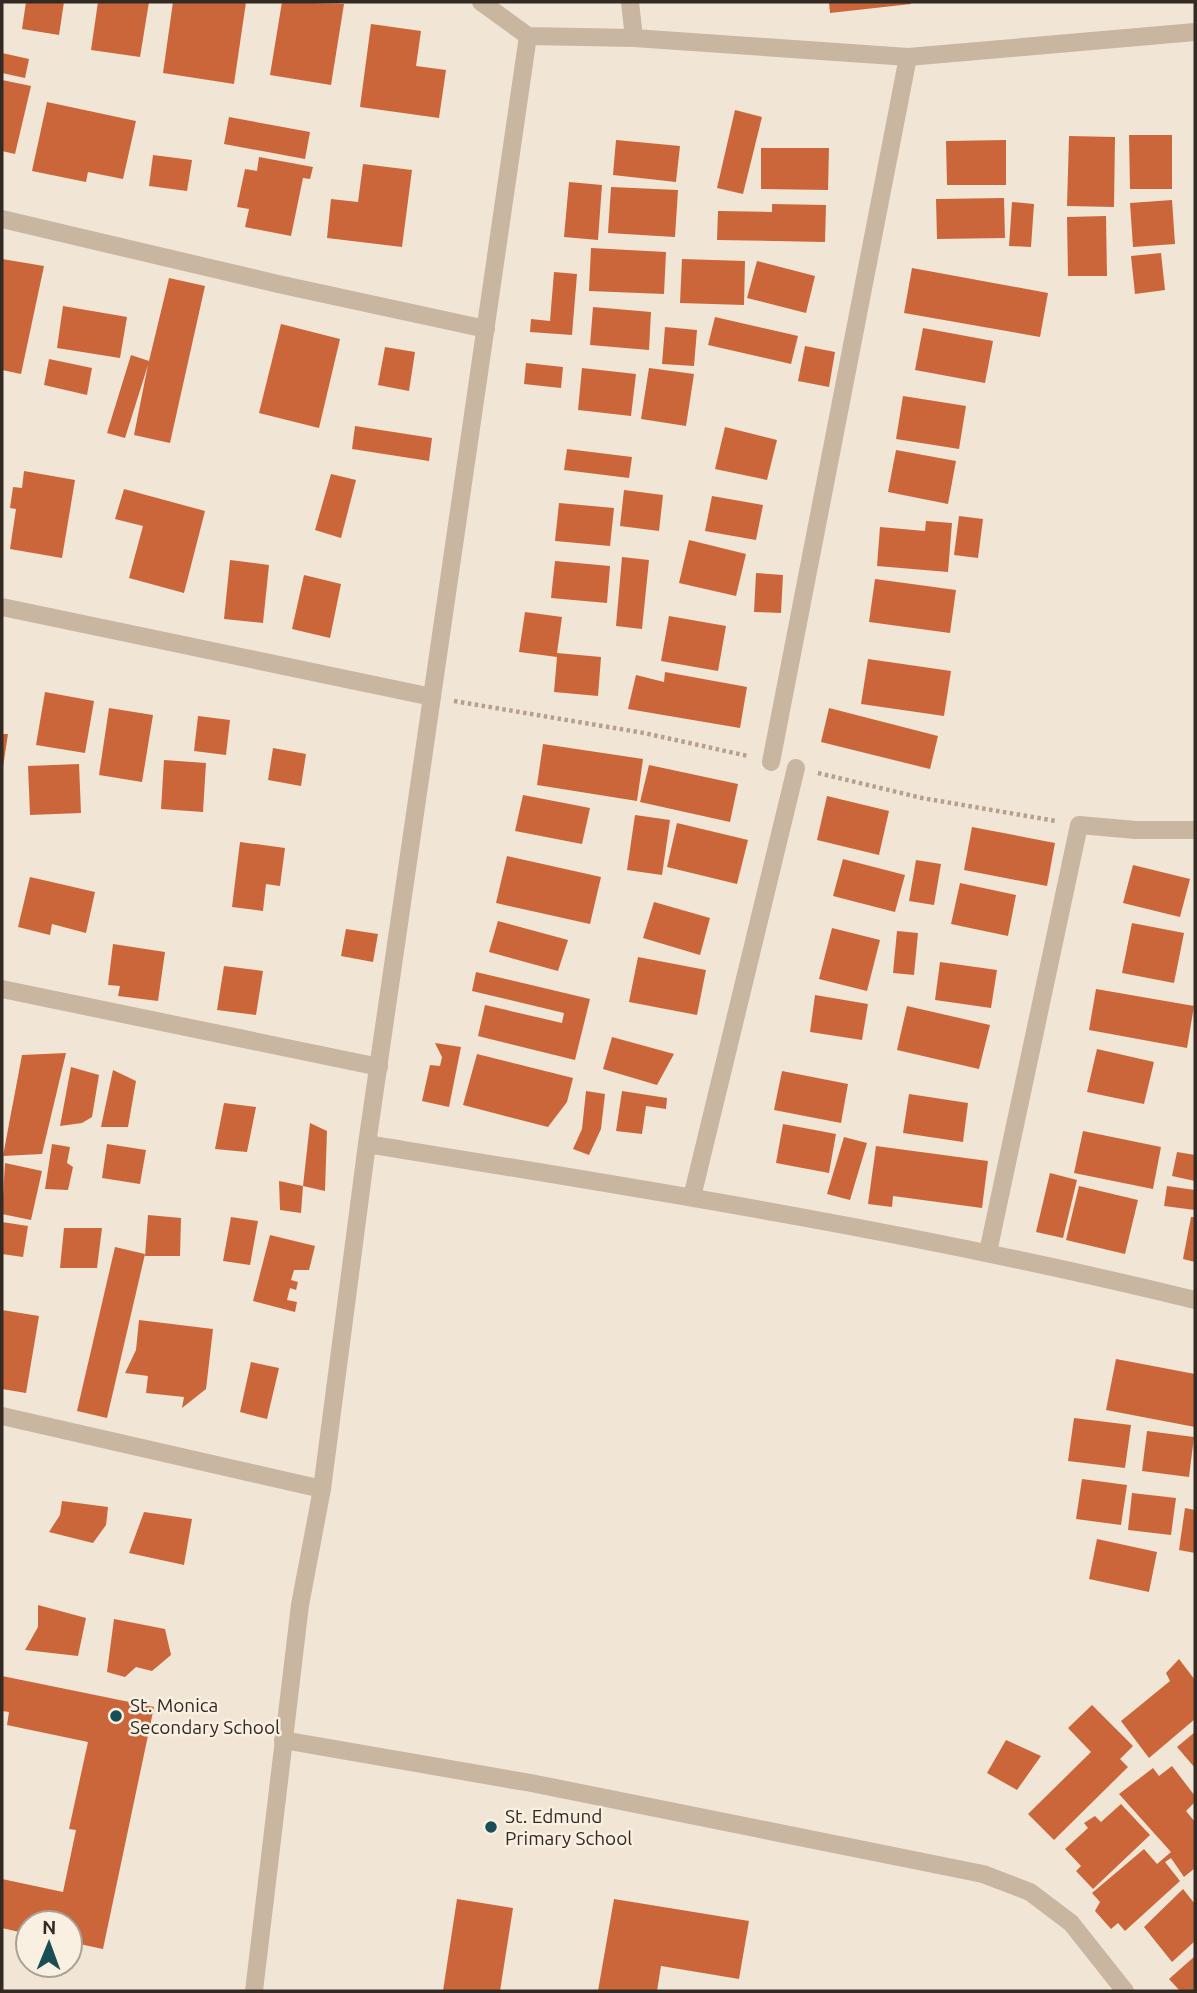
<svg xmlns="http://www.w3.org/2000/svg" width="1197" height="1993" font-family="Ubuntu,sans-serif">
	<rect width="100%" height="100%" fill="#f1e6d5"/>
	<!-- building -->
	<g fill="#cb663a">
		<polygon points="26,2 64,2 59,35 22,29"/>
		<polygon points="98,2 149,2 140,57 91,50"/>
		<polygon points="173,2 246,2 234,84 163,73"/>
		<polygon points="282,2 344,4 331,85 270,75"/>
		<polygon points="829,2 911,2 911,4 830,13"/>
		<polygon points="371,24 421,31 416,66 446,70 439,118 360,107"/>
		<polygon points="2,53 29,59 25,78 2,73"/>
		<polygon points="2,80 31,86 15,154 2,151"/>
		<polygon points="47,102 136,121 123,179 88,172 86,182 32,171"/>
		<polygon points="735,110 762,117 743,194 717,188"/>
		<polygon points="229,117 310,132 305,159 224,144"/>
		<polygon points="1129,135 1172,135 1172,189 1130,189"/>
		<polygon points="1069,136 1115,137 1114,207 1067,206"/>
		<polygon points="616,140 680,146 676,182 613,175"/>
		<polygon points="1006,140 1006,185 947,185 946,141"/>
		<polygon points="761,148 829,148 828,190 761,189"/>
		<polygon points="153,155 192,160 187,191 149,186"/>
		<polygon points="259,157 313,167 310,179 303,178 291,236 245,227 249,209 237,207 245,169 257,171"/>
		<polygon points="363,164 412,170 402,247 327,238 331,199 358,202"/>
		<polygon points="569,182 602,185 598,240 564,237"/>
		<polygon points="611,187 678,190 675,237 608,233"/>
		<polygon points="1004,198 1005,238 937,239 936,199"/>
		<polygon points="1172,200 1175,244 1133,247 1130,203"/>
		<polygon points="1012,202 1034,204 1031,247 1009,246"/>
		<polygon points="772,204 826,205 825,242 717,240 718,211 772,212"/>
		<polygon points="1106,216 1107,276 1068,276 1067,217"/>
		<polygon points="591,248 666,252 664,294 589,291"/>
		<polygon points="1161,253 1165,290 1135,294 1131,256"/>
		<polygon points="2,259 44,266 21,374 2,370"/>
		<polygon points="682,259 745,261 744,305 680,303"/>
		<polygon points="757,261 815,276 806,313 747,298"/>
		<polygon points="912,268 1048,293 1040,337 904,313"/>
		<polygon points="554,272 577,274 572,335 530,332 531,319 550,321"/>
		<polygon points="169,278 205,286 170,443 134,435 148,365 125,438 107,433 131,355 149,361"/>
		<polygon points="63,306 127,317 120,358 57,348"/>
		<polygon points="593,307 651,312 649,350 590,345"/>
		<polygon points="715,317 798,336 791,364 708,345"/>
		<polygon points="281,324 340,339 319,428 259,413"/>
		<polygon points="665,327 697,330 694,366 662,364"/>
		<polygon points="923,328 993,341 985,383 915,370"/>
		<polygon points="805,346 835,352 829,387 798,381"/>
		<polygon points="385,347 415,352 409,391 378,385"/>
		<polygon points="49,359 92,368 87,395 44,385"/>
		<polygon points="526,363 563,367 561,388 524,384"/>
		<polygon points="582,368 636,374 631,416 578,410"/>
		<polygon points="649,368 694,374 686,426 641,419"/>
		<polygon points="903,396 966,406 959,449 896,439"/>
		<polygon points="355,426 432,438 429,461 352,449"/>
		<polygon points="725,427 777,440 767,480 715,469"/>
		<polygon points="567,449 632,457 629,478 564,470"/>
		<polygon points="896,450 956,461 948,504 888,492"/>
		<polygon points="24,471 75,480 62,558 10,549 16,509 10,508 13,487 22,488"/>
		<polygon points="331,474 356,480 341,538 315,530"/>
		<polygon points="124,489 205,511 184,593 129,578 143,526 115,519"/>
		<polygon points="624,490 663,495 659,531 620,526"/>
		<polygon points="712,496 763,505 756,540 705,531"/>
		<polygon points="559,503 614,508 610,546 555,541"/>
		<polygon points="959,516 983,519 978,558 954,555"/>
		<polygon points="926,521 952,523 948,572 877,566 880,527 925,531"/>
		<polygon points="689,540 746,554 736,596 679,583"/>
		<polygon points="622,557 649,560 642,629 616,626"/>
		<polygon points="230,560 269,565 263,623 224,619"/>
		<polygon points="555,561 610,566 607,603 551,598"/>
		<polygon points="756,573 783,575 781,613 754,612"/>
		<polygon points="304,575 341,584 330,638 292,629"/>
		<polygon points="875,579 956,590 950,633 869,622"/>
		<polygon points="525,612 562,617 557,653 601,657 598,696 554,692 557,657 519,652"/>
		<polygon points="669,616 726,626 718,671 661,661"/>
		<polygon points="868,659 951,671 944,716 861,704"/>
		<polygon points="665,672 747,687 740,728 628,709 636,675 664,682"/>
		<polygon points="45,692 94,701 85,753 36,745"/>
		<polygon points="109,708 153,715 142,782 99,775"/>
		<polygon points="829,708 938,736 930,769 821,742"/>
		<polygon points="198,716 230,720 226,755 194,751"/>
		<polygon points="2,734 8,734 3,767 2,767"/>
		<polygon points="543,744 643,759 637,801 537,785"/>
		<polygon points="273,748 306,754 301,786 268,780"/>
		<polygon points="164,760 206,763 203,812 161,809"/>
		<polygon points="79,764 81,813 30,815 28,766"/>
		<polygon points="649,765 738,784 730,822 640,802"/>
		<polygon points="523,795 590,808 582,844 515,831"/>
		<polygon points="827,796 889,811 879,855 817,840"/>
		<polygon points="635,815 670,820 662,875 627,870"/>
		<polygon points="677,823 748,840 737,884 667,867"/>
		<polygon points="972,827 1055,843 1047,886 964,870"/>
		<polygon points="240,842 285,848 280,886 266,884 263,911 232,907"/>
		<polygon points="507,856 601,877 590,924 496,903"/>
		<polygon points="843,859 905,875 895,912 833,896"/>
		<polygon points="916,860 941,864 934,905 909,901"/>
		<polygon points="1133,865 1190,879 1180,917 1123,903"/>
		<polygon points="30,877 95,892 86,933 52,924 50,935 18,927"/>
		<polygon points="960,883 1016,895 1008,936 951,924"/>
		<polygon points="654,902 710,918 700,955 643,938"/>
		<polygon points="498,921 568,940 558,971 489,952"/>
		<polygon points="1132,923 1184,933 1174,983 1122,973"/>
		<polygon points="832,928 880,940 867,991 819,979"/>
		<polygon points="346,929 378,934 373,962 341,956"/>
		<polygon points="897,931 918,933 914,975 893,973"/>
		<polygon points="113,944 165,952 158,1001 118,996 120,986 108,985"/>
		<polygon points="638,957 706,970 697,1015 629,1002"/>
		<polygon points="940,962 997,970 991,1008 935,1000"/>
		<polygon points="224,966 263,971 256,1015 217,1010"/>
		<polygon points="476,972 590,999 575,1060 478,1036 485,1005 562,1023 564,1013 472,991"/>
		<polygon points="1096,989 1194,1006 1187,1048 1089,1030"/>
		<polygon points="815,995 868,1004 862,1040 810,1032"/>
		<polygon points="907,1006 990,1025 979,1069 897,1050"/>
		<polygon points="612,1037 674,1054 657,1085 603,1069"/>
		<polygon points="435,1043 461,1047 449,1107 422,1101 430,1065 440,1066 442,1057"/>
		<polygon points="1097,1049 1154,1062 1144,1104 1087,1092"/>
		<polygon points="66,1053 42,1154 3,1156 22,1055"/>
		<polygon points="477,1054 573,1078 567,1102 548,1127 463,1105"/>
		<polygon points="71,1067 99,1075 92,1117 82,1123 60,1126"/>
		<polygon points="113,1070 136,1081 128,1127 101,1127"/>
		<polygon points="782,1071 848,1084 841,1123 774,1110"/>
		<polygon points="586,1091 605,1094 601,1129 589,1155 573,1149 582,1129"/>
		<polygon points="622,1091 667,1098 666,1109 646,1106 642,1134 616,1131"/>
		<polygon points="909,1094 968,1103 963,1142 903,1133"/>
		<polygon points="224,1103 256,1107 247,1152 215,1149"/>
		<polygon points="310,1123 327,1131 325,1191 303,1186"/>
		<polygon points="783,1124 836,1134 829,1173 776,1163"/>
		<polygon points="1083,1131 1161,1147 1153,1189 1074,1173"/>
		<polygon points="844,1137 867,1143 850,1200 827,1194"/>
		<polygon points="52,1144 70,1147 67,1163 73,1167 68,1190 45,1189"/>
		<polygon points="107,1144 146,1150 140,1184 102,1178"/>
		<polygon points="876,1146 988,1161 982,1208 893,1196 892,1207 868,1204"/>
		<polygon points="1177,1152 1195,1155 1195,1181 1172,1176"/>
		<polygon points="5,1163 42,1171 31,1220 2,1214"/>
		<polygon points="1050,1173 1077,1180 1063,1238 1036,1232"/>
		<polygon points="279,1181 303,1186 301,1213 280,1210"/>
		<polygon points="1079,1186 1138,1200 1125,1254 1066,1240"/>
		<polygon points="1167,1186 1195,1190 1195,1210 1164,1206"/>
		<polygon points="148,1215 181,1218 180,1256 145,1256"/>
		<polygon points="231,1217 258,1221 250,1265 223,1261"/>
		<polygon points="1191,1217 1195,1217 1195,1262 1183,1259"/>
		<polygon points="2,1222 28,1226 23,1257 2,1254"/>
		<polygon points="64,1228 102,1228 97,1268 60,1268"/>
		<polygon points="270,1235 315,1246 309,1270 294,1270 291,1280 298,1282 296,1290 290,1288 287,1300 297,1302 295,1312 253,1301"/>
		<polygon points="115,1247 145,1254 107,1418 77,1411"/>
		<polygon points="2,1310 39,1316 26,1393 2,1389"/>
		<polygon points="139,1320 213,1329 206,1389 182,1408 184,1397 146,1393 148,1376 125,1373 136,1350"/>
		<polygon points="1116,1359 1195,1374 1195,1427 1106,1410"/>
		<polygon points="251,1362 279,1368 267,1419 240,1412"/>
		<polygon points="1074,1418 1131,1425 1125,1468 1068,1461"/>
		<polygon points="1147,1431 1194,1437 1189,1477 1142,1471"/>
		<polygon points="1082,1479 1127,1485 1121,1525 1076,1519"/>
		<polygon points="1132,1493 1176,1498 1171,1535 1128,1530"/>
		<polygon points="62,1501 108,1507 106,1525 93,1543 49,1532 60,1515"/>
		<polygon points="1185,1508 1195,1510 1195,1553 1179,1550"/>
		<polygon points="144,1512 192,1519 184,1565 129,1553"/>
		<polygon points="1097,1539 1157,1552 1149,1592 1089,1579"/>
		<polygon points="38,1605 86,1618 78,1656 25,1650 38,1627"/>
		<polygon points="114,1619 165,1629 171,1655 152,1671 136,1667 125,1677 107,1672"/>
		<polygon points="1179,1659 1195,1680 1195,1719 1149,1758 1121,1721 1170,1681 1166,1673"/>
		<polygon points="2,1676 154,1707 103,1949 70,1942 70,1923 28,1923 28,1934 2,1928 2,1879 63,1892 76,1830 69,1829 88,1742 7,1725 9,1712 2,1711"/>
		<polygon points="1092,1705 1133,1746 1120,1759 1128,1767 1054,1840 1028,1814 1091,1752 1068,1728"/>
		<polygon points="1195,1732 1195,1768 1177,1747"/>
		<polygon points="1006,1740 1041,1756 1017,1790 987,1773"/>
		<polygon points="1172,1766 1195,1796 1195,1802 1186,1811 1195,1822 1195,1868 1184,1877 1171,1858 1165,1862 1180,1881 1125,1931 1118,1923 1111,1929 1095,1911 1100,1902 1092,1893 1144,1849 1157,1864 1171,1852 1119,1794 1153,1768 1159,1776"/>
		<polygon points="1121,1804 1150,1835 1093,1889 1076,1871 1081,1866 1065,1849 1088,1828 1084,1823 1095,1816 1101,1822"/>
		<polygon points="1183,1889 1195,1904 1195,1941 1172,1962 1144,1927"/>
		<polygon points="457,1899 513,1908 500,1991 443,1991"/>
		<polygon points="614,1899 749,1921 739,1979 661,1966 657,1991 598,1991"/>
		<polygon points="1195,1956 1195,1991 1180,1991 1169,1979"/>
	</g>
	<g fill="none" stroke-linecap="round" stroke-linejoin="round">
		<!-- path -->
		<g stroke="#b5a08b" stroke-width="4.5" stroke-dasharray="3.5 3.5" stroke-linecap="butt">
			<polyline points="454,701 644,733 748,756"/>
			<polyline points="818,773 922,798 1056,821"/>
		</g>
		<!-- minor -->
		<g stroke="#c9b6a1" stroke-width="18">
			<polyline points="481,2 528,36 634,38 908,57 1195,32"/>
			<polyline points="630,2 634,38"/>
			<polyline points="2,219 278,284 486,329"/>
			<polyline points="2,607 432,697"/>
			<polyline points="771,762 908,57"/>
			<polyline points="2,989 379,1067"/>
			<path d="M367 1144C644 1189 922 1233 1195 1300"/>
			<polyline points="692,1197 796,768"/>
			<polyline points="988,1252 1079,825 1136,830 1195,830"/>
			<polyline points="2,1416 322,1489"/>
			<polyline points="283,1740 531,1783 983,1874 1030,1892 1071,1923 1125,1991"/>
			<polyline points="254,1991 300,1605 322,1489 367,1144 528,36"/>
		</g>
	</g>
	<!-- markers -->
	<g fill="#194e56" stroke="#f9f0e1" stroke-width="2.5">
		<circle cx="116" cy="1716" r="7"/>
		<circle cx="491" cy="1827" r="7"/>
	</g>
	<g text-anchor="middle" dominant-baseline="central" stroke-width="5" stroke-linejoin="round" paint-order="stroke">
		<!-- poi labels -->
		<g font-size="19" fill="#332a24" stroke="#f9f0e1" text-anchor="start">
			<text x="130" y="1705">St. Monica<tspan x="130" dy="22">Secondary School</tspan></text>
			<text x="505" y="1816">St. Edmund<tspan x="505" dy="22">Primary School</tspan></text>
		</g>
	</g>
	<!-- border -->
	<rect width="1197" height="1993" fill="none" stroke="#332a24" stroke-width="7"/>
	<!-- north arrow -->
	<g transform="translate(49 1944) rotate(1)"><circle r="33" fill="#f9f0e1" stroke="#aaa195" stroke-width="2"/>
	<path d="M0-5L12 26L0 18L-12 26Z" fill="#194e56"/>
	<text y="-10" font-size="19" font-weight="bold" text-anchor="middle" fill="#332a24">N</text>
	</g>
</svg>
